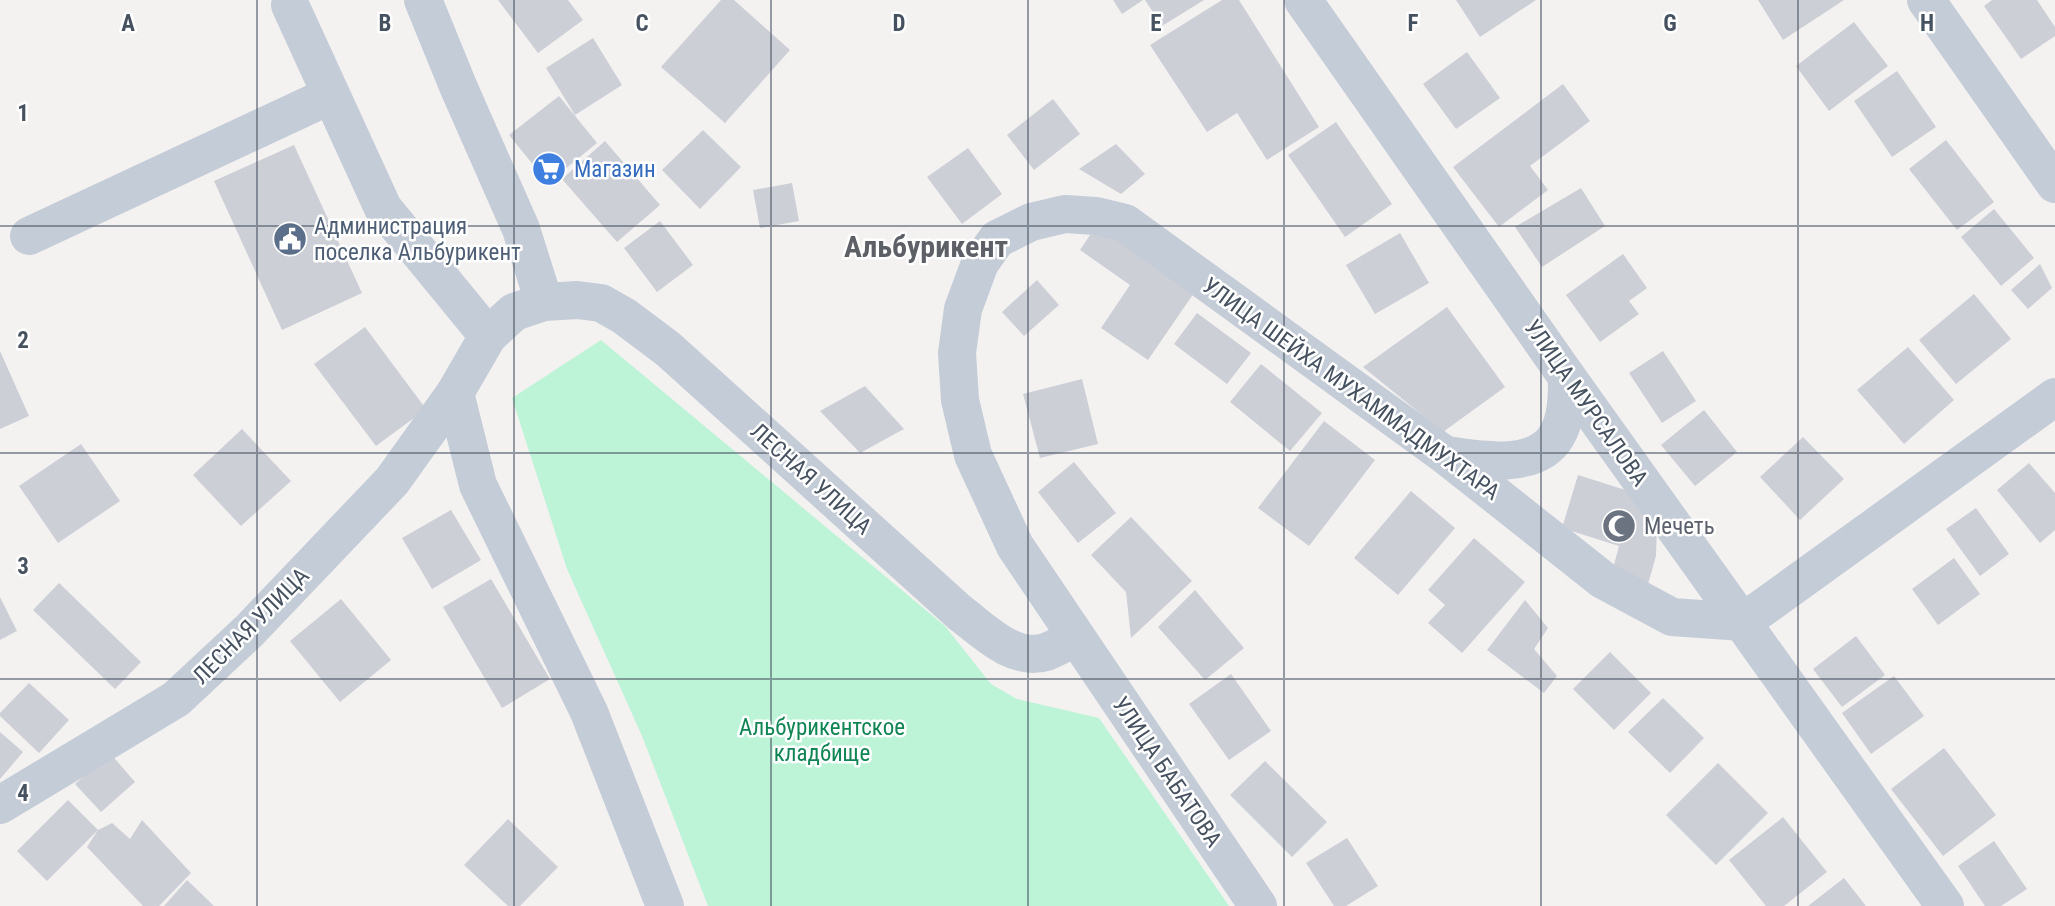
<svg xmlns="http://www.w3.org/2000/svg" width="2055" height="906" font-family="'Roboto Condensed',sans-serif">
	<rect width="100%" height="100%" fill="#f4f1f1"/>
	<!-- green -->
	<polygon fill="#bdf4d7" points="601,340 945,626 991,684 1017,699 1099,718 1229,906 708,906 642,736 567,569 512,398"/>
	<!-- building -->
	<g fill="#cdcfd7">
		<polygon points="498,0 568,0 583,20 538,53"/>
		<polygon points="721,0 734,0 790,50 725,123 661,67"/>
		<polygon points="1113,0 1143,0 1122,14"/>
		<polygon points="1145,0 1204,0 1162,26"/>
		<polygon points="1222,0 1239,0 1319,127 1267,160 1237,113 1207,132 1150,45"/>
		<polygon points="1456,0 1536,0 1480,37"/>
		<polygon points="1758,0 1844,0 1783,40"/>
		<polygon points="1992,0 2037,0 2055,27 2055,36 2021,59 1984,6"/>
		<polygon points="1854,22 1888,66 1829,111 1796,66"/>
		<polygon points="593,38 622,85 575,115 546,68"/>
		<polygon points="1467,52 1500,98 1456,129 1423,84"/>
		<polygon points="1897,71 1936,127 1892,157 1854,101"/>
		<polygon points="1563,84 1590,121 1530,166 1548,190 1499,227 1453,167"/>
		<polygon points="559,96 597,143 548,183 509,135"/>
		<polygon points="1053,99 1080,134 1034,170 1007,135"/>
		<polygon points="1336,122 1392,204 1345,237 1288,155"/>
		<polygon points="703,130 741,167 700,209 662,170"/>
		<polygon points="1946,140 1994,202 1957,230 1909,169"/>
		<polygon points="605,141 660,205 617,242 562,179"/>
		<polygon points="1116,144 1145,174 1121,194 1079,169"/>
		<polygon points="294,145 362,293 282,330 214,181"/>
		<polygon points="968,148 1002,194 962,224 927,177"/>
		<polygon points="792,183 799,221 760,228 753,190"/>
		<polygon points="1581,188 1605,226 1542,267 1515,227"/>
		<polygon points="1994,209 2034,258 2001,286 1961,237"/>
		<polygon points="660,221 693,265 657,292 624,248"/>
		<polygon points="1098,223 1196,290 1148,360 1101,328 1130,285 1080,250"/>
		<polygon points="1400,233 1429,283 1375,314 1346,265"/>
		<polygon points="1623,254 1647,288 1629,301 1639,314 1600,342 1566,295"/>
		<polygon points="2040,264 2052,288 2028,309 2011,290"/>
		<polygon points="1037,280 1059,305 1024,336 1002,312"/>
		<polygon points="1974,294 2011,339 1956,384 1919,340"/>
		<polygon points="1447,307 1505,387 1443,432 1363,367"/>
		<polygon points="1197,313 1251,353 1227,384 1174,344"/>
		<polygon points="365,327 426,409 376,446 314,364"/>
		<polygon points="1908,347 1954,400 1904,444 1857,390"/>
		<polygon points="0,351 29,416 0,429"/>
		<polygon points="1663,351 1696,401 1662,423 1629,373"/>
		<polygon points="1261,364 1322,413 1290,451 1230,402"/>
		<polygon points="1082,379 1098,444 1040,458 1023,394"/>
		<polygon points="865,386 904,429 860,453 820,411"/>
		<polygon points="1704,410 1737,452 1695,486 1661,445"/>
		<polygon points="1324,421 1375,460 1309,546 1258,508"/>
		<polygon points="242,429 291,481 241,526 193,475"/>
		<polygon points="1803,437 1844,479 1800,520 1760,477"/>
		<polygon points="81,444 120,501 58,543 19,486"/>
		<polygon points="1074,462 1116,513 1078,543 1038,492"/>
		<polygon points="2029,463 2055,493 2055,530 2040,543 1997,490"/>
		<polygon points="1578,475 1635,493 1657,525 1656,556 1648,584 1612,572 1619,546 1562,528"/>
		<polygon points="1411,491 1455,528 1398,595 1354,558"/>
		<polygon points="1976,508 2009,554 1980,576 1946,529"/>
		<polygon points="451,510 481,560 432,589 402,538"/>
		<polygon points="1131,517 1192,581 1131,638 1126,592 1091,555"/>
		<polygon points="1474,538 1525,582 1462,653 1428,623 1445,605 1428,590"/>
		<polygon points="1954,558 1980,594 1938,625 1912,589"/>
		<polygon points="491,579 550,679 502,708 443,607"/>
		<polygon points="59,583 141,662 115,689 33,610"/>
		<polygon points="1195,590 1244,648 1205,680 1158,627"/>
		<polygon points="0,597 17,631 0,640"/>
		<polygon points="341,599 391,660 340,702 290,641"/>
		<polygon points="1525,600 1548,628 1534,649 1557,676 1544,693 1487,650"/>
		<polygon points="1856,636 1885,675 1842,707 1813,669"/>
		<polygon points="1610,652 1651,693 1614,730 1573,689"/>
		<polygon points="1231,674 1271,731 1229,760 1189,704"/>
		<polygon points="1894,676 1924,716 1871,754 1842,713"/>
		<polygon points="29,683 69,720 39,753 0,716 0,713"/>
		<polygon points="1663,698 1704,738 1670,773 1628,732"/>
		<polygon points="0,732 23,752 0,779"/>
		<polygon points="1944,748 1996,815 1943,856 1891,789"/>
		<polygon points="110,753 135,782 101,812 75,784"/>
		<polygon points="1265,761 1327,822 1292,857 1230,795"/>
		<polygon points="1718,763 1768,813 1716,865 1666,815"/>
		<polygon points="68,800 98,830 112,823 130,839 142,820 191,873 159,906 143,906 87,847 98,830 47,881 17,851"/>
		<polygon points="1783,817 1827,872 1784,906 1766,906 1729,860"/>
		<polygon points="508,819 558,867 520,906 508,906 464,865"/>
		<polygon points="1347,838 1378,886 1346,906 1334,906 1306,863"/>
		<polygon points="1994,841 2027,889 2001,906 1985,906 1958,866"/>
		<polygon points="1844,878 1866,906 1808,906"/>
		<polygon points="187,880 214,906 164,906"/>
	</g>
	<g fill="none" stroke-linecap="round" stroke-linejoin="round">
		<!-- minor -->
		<g stroke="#c4ccd7" stroke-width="38">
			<polyline points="423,0 458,86 521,229 544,302"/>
			<polyline points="1303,0 1567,377 1945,906"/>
			<polyline points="1926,0 2055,184"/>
			<polyline points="290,5 383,208 488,336"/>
			<polyline points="29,236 331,95"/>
			<polyline points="455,393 478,485 589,712 665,906"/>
			<path d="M1446 455C1478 460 1537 471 1557 435 1567 418 1567 396 1567 377"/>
			<path d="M0 805 176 699 249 631 392 481 455 393 488 336 514 312 544 302 577 300 601 303 624 316 668 349 959 612C983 630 1013 662 1046 652 1056 648 1066 642 1076 638"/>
			<polyline points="1258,906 1015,546 973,455 960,400 957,353 963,309 980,263 997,239 1031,222 1065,214 1096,216 1125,223 1445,455 1603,580 1672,617 1743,622 2055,397"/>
		</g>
	</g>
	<!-- grid -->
	<path fill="none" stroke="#475261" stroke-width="2" stroke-opacity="0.55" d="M257 0V906M514 0V906M771 0V906M1028 0V906M1284 0V906M1541 0V906M1798 0V906M0 226H2055M0 453H2055M0 679H2055"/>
	<!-- icons -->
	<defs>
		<g id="supermarket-disc" transform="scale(1.75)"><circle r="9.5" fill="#3f7fe0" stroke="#fff"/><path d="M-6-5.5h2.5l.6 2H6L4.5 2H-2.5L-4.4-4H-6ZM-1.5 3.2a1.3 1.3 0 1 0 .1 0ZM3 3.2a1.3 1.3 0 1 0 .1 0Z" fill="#fff"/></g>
		<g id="civic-disc" transform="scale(1.75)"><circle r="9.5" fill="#5c6f8a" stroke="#fff"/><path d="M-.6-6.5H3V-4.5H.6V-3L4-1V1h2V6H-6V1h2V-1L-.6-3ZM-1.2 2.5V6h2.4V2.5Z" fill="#fff"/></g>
		<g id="mosque-disc" transform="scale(1.75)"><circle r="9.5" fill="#6b7280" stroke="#fff"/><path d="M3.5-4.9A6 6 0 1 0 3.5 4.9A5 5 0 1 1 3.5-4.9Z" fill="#fff"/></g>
	</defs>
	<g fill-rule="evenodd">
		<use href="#supermarket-disc" x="549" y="169"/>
		<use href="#civic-disc" x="290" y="239"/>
		<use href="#mosque-disc" x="1619" y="526"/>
	</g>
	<g text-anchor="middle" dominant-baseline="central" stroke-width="5" stroke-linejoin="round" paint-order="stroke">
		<!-- shop labels -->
		<g font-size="23" fill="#366cbe" stroke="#fff" text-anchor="start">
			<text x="574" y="169">Магазин</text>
		</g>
		<!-- service labels -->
		<g font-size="23" fill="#4e5e75" stroke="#fff" text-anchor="start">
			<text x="314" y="226">Администрация<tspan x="314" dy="26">поселка Альбурикент</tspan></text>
		</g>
		<!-- street labels -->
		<g font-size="23" fill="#475261" stroke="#fff">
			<text transform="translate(1351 389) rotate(36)">УЛИЦА ШЕЙХА МУХАММАДМУХТАРА</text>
			<text transform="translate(1586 403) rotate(55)">УЛИЦА МУРСАЛОВА</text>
			<text transform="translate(811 479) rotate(42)">ЛЕСНАЯ УЛИЦА</text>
			<text transform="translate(251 626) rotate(-45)">ЛЕСНАЯ УЛИЦА</text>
			<text transform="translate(1167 772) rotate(56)">УЛИЦА БАБАТОВА</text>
		</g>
		<!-- worship labels -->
		<g font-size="23" fill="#5b616d" stroke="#fff" text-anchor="start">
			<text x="1644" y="526">Мечеть</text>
		</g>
		<!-- park labels -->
		<g font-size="23" fill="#0f8554" stroke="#fff">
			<text x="822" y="727">Альбурикентское<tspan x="822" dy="26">кладбище</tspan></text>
		</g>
		<!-- district labels -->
		<g font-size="30" font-weight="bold" fill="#5d6067" stroke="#fff">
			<text x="926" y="246">Альбурикент</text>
		</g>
	</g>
	<g font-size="23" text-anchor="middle" font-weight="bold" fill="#475261" stroke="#fff" stroke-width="5" stroke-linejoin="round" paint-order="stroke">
		<text x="128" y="31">A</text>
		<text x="385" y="31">B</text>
		<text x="642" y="31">C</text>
		<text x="899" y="31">D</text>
		<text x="1156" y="31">E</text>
		<text x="1413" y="31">F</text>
		<text x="1670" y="31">G</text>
		<text x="1927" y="31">H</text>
		<text x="23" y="121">1</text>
		<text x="23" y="348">2</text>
		<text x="23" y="574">3</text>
		<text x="23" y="801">4</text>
	</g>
</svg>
